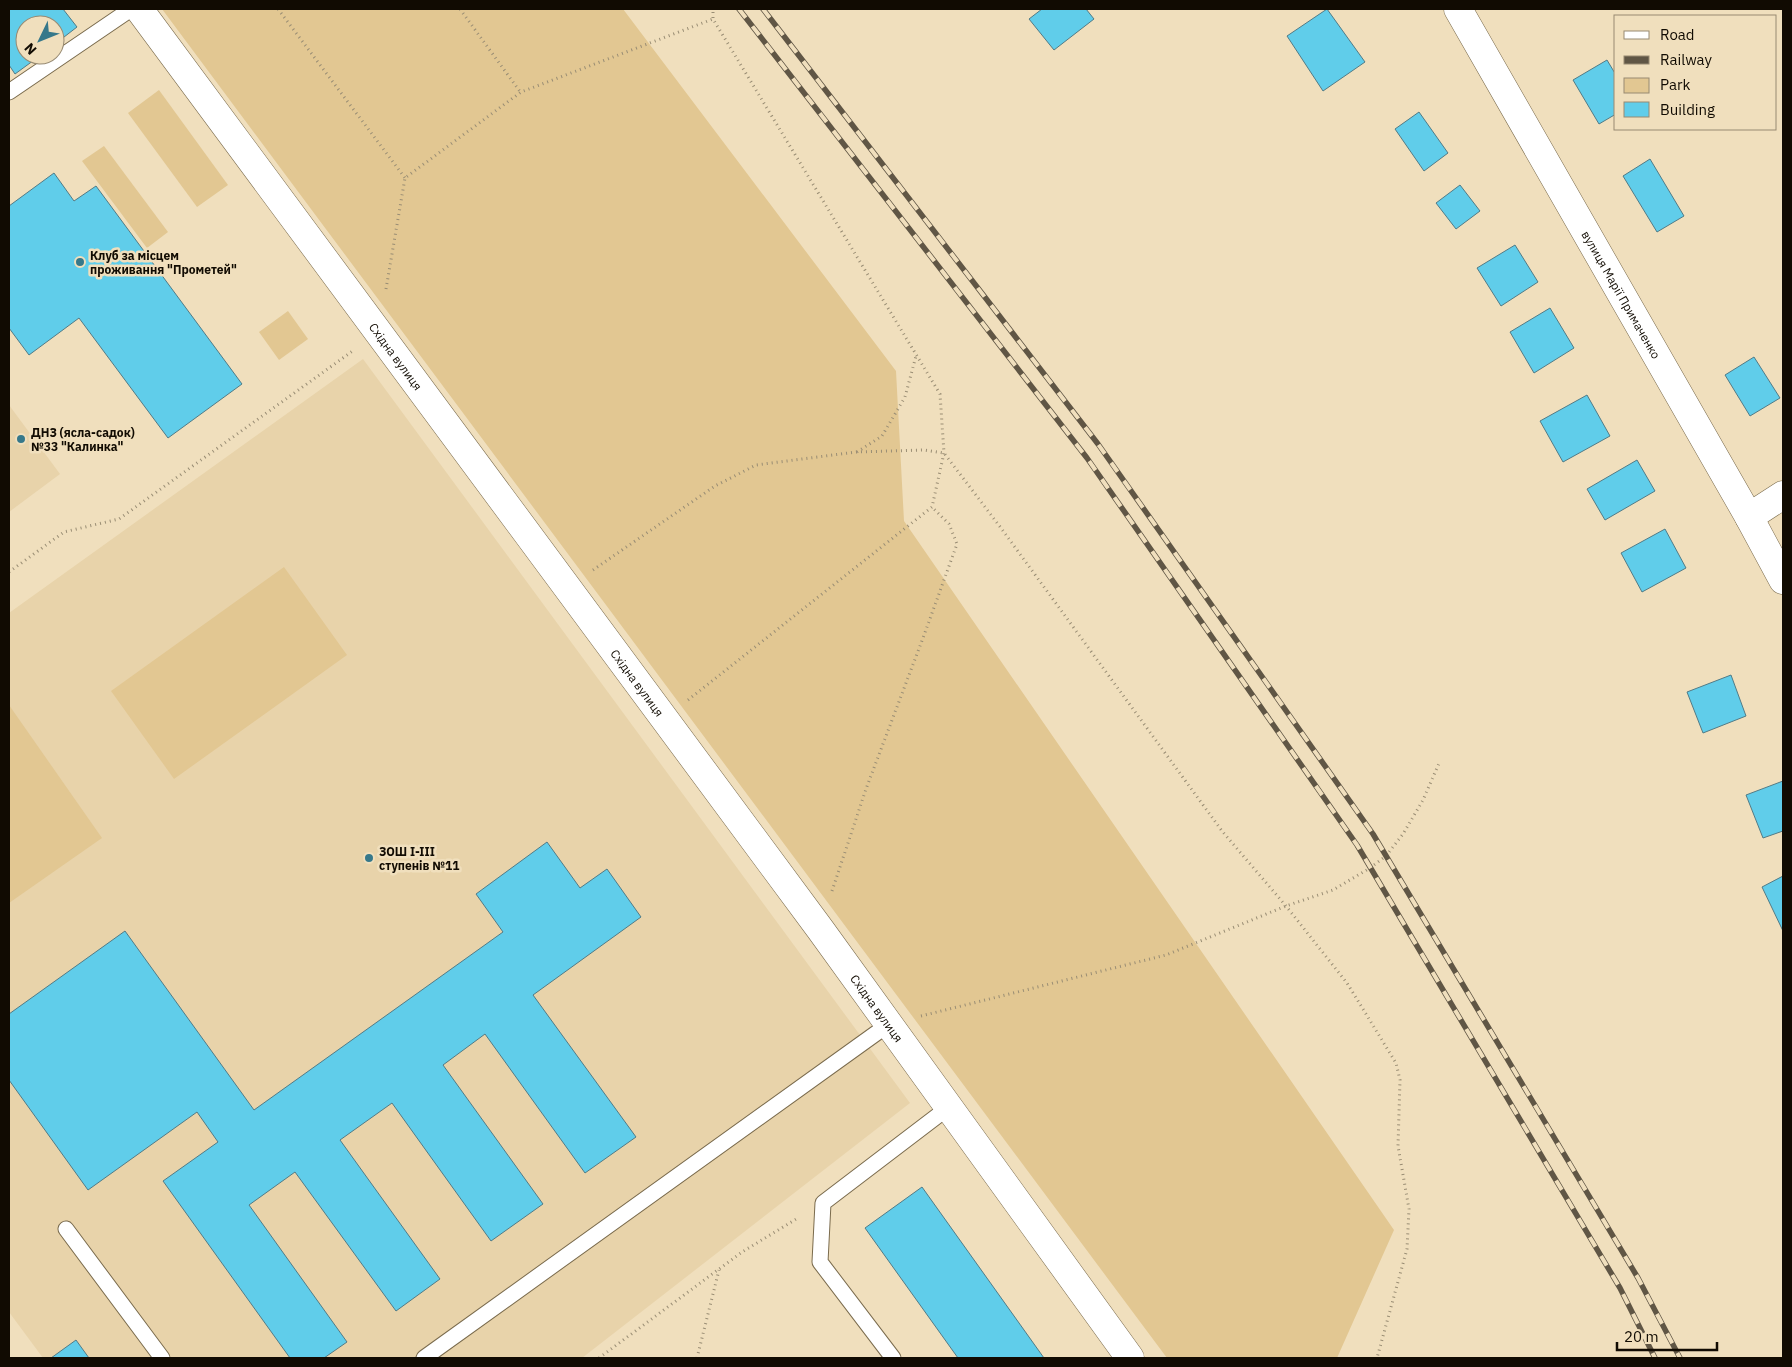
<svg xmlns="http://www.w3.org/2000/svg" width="1792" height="1367" font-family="'IBM Plex Sans',sans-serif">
	<rect width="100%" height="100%" fill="#f0dfbd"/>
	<!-- built -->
	<g fill="#e8d3aa">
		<polygon points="363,359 910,1103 582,1358 43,1358 9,1312 9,613"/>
		<polygon points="9,405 60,474 9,512"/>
	</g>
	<!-- green -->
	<g fill="#e2c792">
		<polygon points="162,9 623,9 896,371 904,521 1394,1230 1337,1358 1167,1358"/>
		<polygon points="159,90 228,185 197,207 128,113"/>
		<polygon points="104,146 168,232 147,248 82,161"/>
		<polygon points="288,311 308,339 279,360 259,332"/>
		<polygon points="284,567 347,655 174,779 111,691"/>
		<polygon points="9,705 102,838 9,903"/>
	</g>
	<!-- building -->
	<g fill="#60cdea" stroke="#527b86">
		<polygon points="9,9 63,9 77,27 55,44 55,25 25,25 25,55 41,55 15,74 9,65"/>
		<polygon points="1042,9 1086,9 1094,19 1054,50 1029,19"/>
		<polygon points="1327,9 1365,62 1323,91 1287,36"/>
		<polygon points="1607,60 1616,75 1616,114 1599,124 1573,80"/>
		<polygon points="1419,112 1448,153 1424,171 1395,129"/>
		<polygon points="1650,159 1684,216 1657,232 1623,176"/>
		<polygon points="54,173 74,201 96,186 242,384 168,438 79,318 29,355 9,328 9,206"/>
		<polygon points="1460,185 1480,211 1456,229 1436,203"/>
		<polygon points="1515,245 1538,282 1501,306 1477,268"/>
		<polygon points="1550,308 1574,348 1534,373 1510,332"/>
		<polygon points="1754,357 1780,398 1750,416 1725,375"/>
		<polygon points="1587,395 1610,436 1563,462 1540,421"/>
		<polygon points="1637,460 1655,491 1605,520 1587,489"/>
		<polygon points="1665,529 1686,568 1642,592 1621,553"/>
		<polygon points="1731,675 1746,716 1703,733 1687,692"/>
		<polygon points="1783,781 1783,831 1763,838 1746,795"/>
		<polygon points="547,842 580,888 607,869 641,917 533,995 636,1137 585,1173 485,1034 443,1065 543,1204 491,1241 392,1103 340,1140 440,1279 396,1311 295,1172 249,1205 347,1342 324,1358 290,1358 163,1181 218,1142 197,1112 88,1190 9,1080 9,1014 125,931 254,1110 503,932 476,894"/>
		<polygon points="1783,876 1783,931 1762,887"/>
		<polygon points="922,1187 1044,1358 958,1358 865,1228"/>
		<polygon points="76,1340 89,1358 51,1358"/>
	</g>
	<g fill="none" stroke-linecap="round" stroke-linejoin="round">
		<!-- lane casing -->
		<g stroke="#7a6b4d" stroke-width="17">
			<g id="lane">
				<polyline points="9,92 131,9"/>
				<polyline points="66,1229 162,1358"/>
				<polyline points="424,1358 889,1024"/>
				<polyline points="893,1358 820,1262 823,1203 949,1107"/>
			</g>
		</g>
		<!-- street casing -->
		<g stroke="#7a6b4d" stroke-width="29">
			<g id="street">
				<path id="s1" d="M139 9 820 929 1130 1358"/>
				<path id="s2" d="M1458 9 1749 517 1783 580"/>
				<polyline points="1749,517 1783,495"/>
			</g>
		</g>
		<!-- path -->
		<g stroke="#998d74" stroke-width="3" stroke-dasharray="1 4" stroke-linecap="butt">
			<polyline points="278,9 405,178"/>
			<polyline points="460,9 521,93"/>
			<polyline points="386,289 405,178 521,92 713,19"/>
			<polyline points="857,452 882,436 905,397 916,356"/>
			<polyline points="593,570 715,486 756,465 856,452 924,450 944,453 1001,528 1222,831 1286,906 1347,983 1396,1063 1400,1080 1398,1146 1409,1209 1407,1249 1377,1358"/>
			<polyline points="9,572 64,532 119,519 354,350"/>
			<polyline points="688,700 932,507 944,453 940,394 713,19 713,9"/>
			<polyline points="832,891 866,789 923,638 957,544 949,524 932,507"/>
			<polyline points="921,1016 1166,955 1286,906 1333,890 1370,868 1386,856 1403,834 1423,800 1440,761"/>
			<polyline points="599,1358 742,1252 798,1218"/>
			<polyline points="697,1358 719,1270"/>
		</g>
		<!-- lane -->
		<use href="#lane" stroke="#fff" stroke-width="15"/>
		<!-- street -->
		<use href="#street" stroke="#fff" stroke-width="28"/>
		<!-- rail casing -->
		<g stroke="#605645" stroke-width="5.5">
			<g id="rail">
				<polyline points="739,9 1087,458 1357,845 1620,1288 1655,1358"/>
				<polyline points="763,9 1098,444 1373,834 1638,1278 1680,1358"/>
			</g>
		</g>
		<!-- rail -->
		<use href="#rail" stroke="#f0dfbd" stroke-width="4" stroke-dasharray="11" stroke-linecap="butt"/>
	</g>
	<!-- markers -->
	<g fill="#36788a" stroke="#f0dfbd" stroke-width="2">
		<circle cx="80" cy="262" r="5"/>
		<circle cx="21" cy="439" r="5"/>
		<circle cx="369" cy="858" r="5"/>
	</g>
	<g text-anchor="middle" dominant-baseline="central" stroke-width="5" stroke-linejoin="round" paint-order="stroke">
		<!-- poi labels -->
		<g font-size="12" font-weight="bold" fill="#110b02" stroke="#f0dfbd" text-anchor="start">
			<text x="90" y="255">Клуб за місцем<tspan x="90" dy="14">проживання "Прометей"</tspan></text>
			<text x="31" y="432">ДНЗ (ясла-садок)<tspan x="31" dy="14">№33 "Калинка"</tspan></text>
			<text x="379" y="851">ЗОШ І-ІІІ<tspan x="379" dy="14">ступенів №11</tspan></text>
		</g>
		<!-- street labels -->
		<g font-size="12" fill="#110b02" stroke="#f0dfbd">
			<text stroke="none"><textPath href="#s2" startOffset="329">вулиця Марії Примаченко</textPath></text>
			<text stroke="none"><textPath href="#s1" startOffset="432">Східна вулиця</textPath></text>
			<text stroke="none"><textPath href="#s1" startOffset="838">Східна вулиця</textPath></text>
			<text stroke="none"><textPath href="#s1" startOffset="1242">Східна вулиця</textPath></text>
		</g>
	</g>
	<!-- border -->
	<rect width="1792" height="1367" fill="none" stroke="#110b02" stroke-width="20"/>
	<!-- legend -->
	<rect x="1614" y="15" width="162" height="115" fill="#f0dfbd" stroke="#978a72"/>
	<rect x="1624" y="31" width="25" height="8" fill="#ffffff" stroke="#978a72"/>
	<text x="1660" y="40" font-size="15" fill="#110b02">Road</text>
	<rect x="1624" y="56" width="25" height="8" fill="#605645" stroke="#978a72"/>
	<text x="1660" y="65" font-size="15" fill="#110b02">Railway</text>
	<rect x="1624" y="78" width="25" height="15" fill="#e2c792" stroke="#978a72"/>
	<text x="1660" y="90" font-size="15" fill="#110b02">Park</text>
	<rect x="1624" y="102" width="25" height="15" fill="#60cdea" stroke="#978a72"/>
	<text x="1660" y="115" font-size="15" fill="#110b02">Building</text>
	<!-- north arrow -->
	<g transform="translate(40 40) rotate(227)"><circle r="24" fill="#f0dfbd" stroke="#978a72"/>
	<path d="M0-4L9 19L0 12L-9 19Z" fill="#36788a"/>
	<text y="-8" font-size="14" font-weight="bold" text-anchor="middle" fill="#110b02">N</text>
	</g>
	<!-- scale -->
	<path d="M1617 1342v8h100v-8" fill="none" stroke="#110b02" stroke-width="2.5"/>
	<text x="1624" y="1342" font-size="15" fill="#110b02" stroke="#f0dfbd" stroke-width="4" paint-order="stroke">20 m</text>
</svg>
